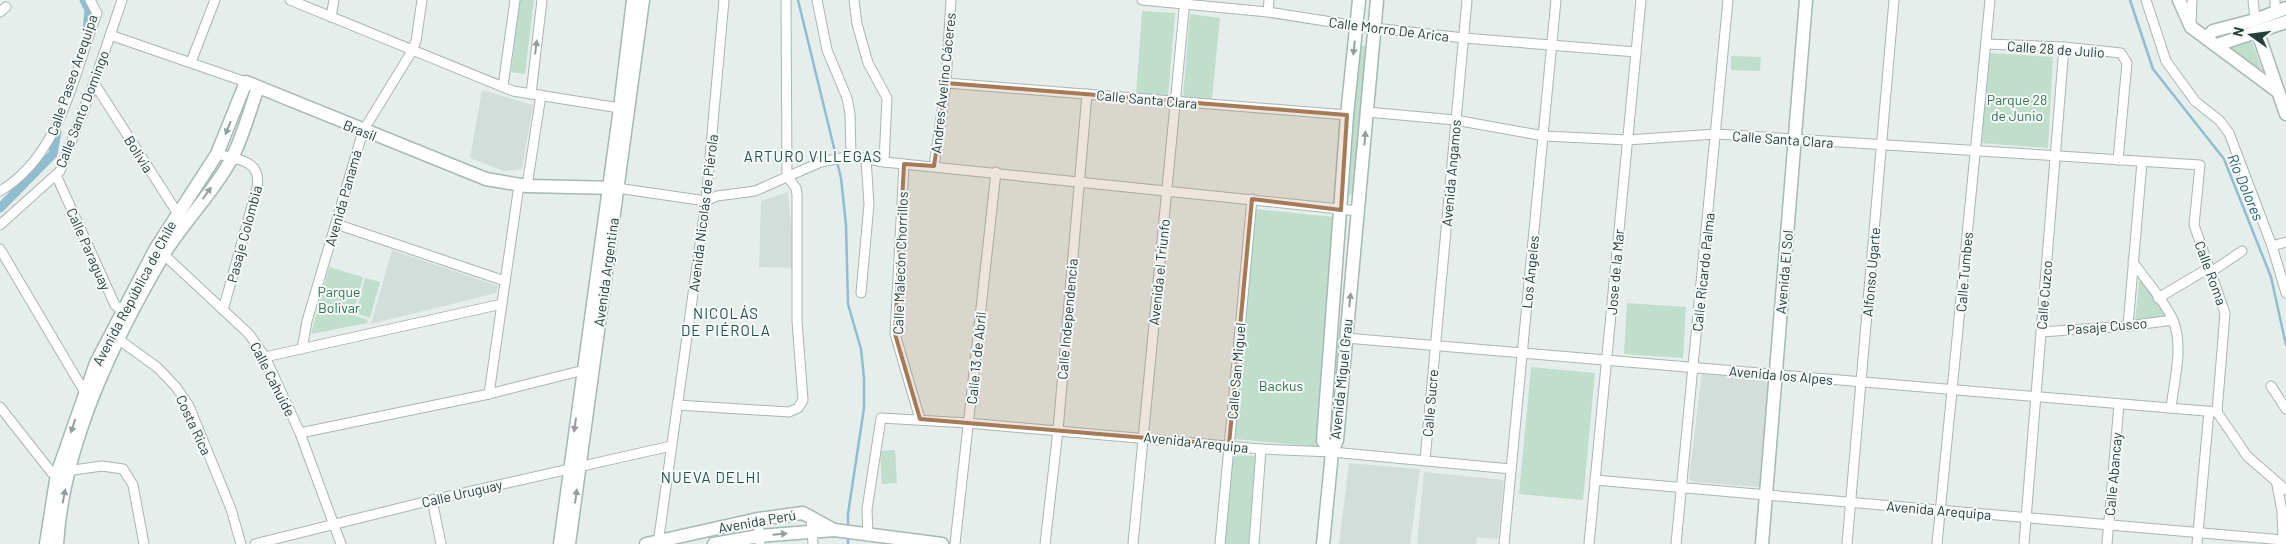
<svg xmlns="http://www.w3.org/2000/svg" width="2286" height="544" font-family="Barlow,sans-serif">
	<rect width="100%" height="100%" fill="#e5eeeb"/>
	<!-- built -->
	<g fill="#d3deda">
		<polygon points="482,90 533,105 522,169 504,171 470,158"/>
		<polygon points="788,192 795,268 759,267 761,201"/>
		<polygon points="392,250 498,286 496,293 371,324"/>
		<polygon points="1702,371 1771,380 1762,482 1758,487 1694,482 1689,479"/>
		<polygon points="1349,463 1420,469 1410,544 1339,544"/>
		<polygon points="1424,472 1504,480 1498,539 1477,537 1476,544 1417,544"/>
	</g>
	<!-- green -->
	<g fill="#bfdecc">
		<polygon points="520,0 534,0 525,74 511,72"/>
		<polygon points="1142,11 1175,13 1168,97 1136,94"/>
		<polygon points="1190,14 1220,18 1212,99 1183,97"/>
		<polygon points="2249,42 2252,42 2262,70 2231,49 2231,46"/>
		<polygon points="1359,46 1368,46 1356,195 1346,194"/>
		<polygon points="1990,53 2053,57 2048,148 1980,143"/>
		<polygon points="1731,56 1761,57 1760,71 1731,70"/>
		<polygon points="1255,209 1334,217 1319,447 1235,439"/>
		<polygon points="329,267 363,277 353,315 368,320 367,323 311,334"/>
		<polygon points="365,278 380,282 370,318 356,313"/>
		<polygon points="2143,280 2167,318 2135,323 2139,281"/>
		<polygon points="1627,303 1686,307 1683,358 1624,354"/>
		<polygon points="1531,367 1595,373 1583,500 1519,494"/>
		<polygon points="895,450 897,483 882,484 880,451"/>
		<polygon points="1231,455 1257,456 1251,544 1222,544"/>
	</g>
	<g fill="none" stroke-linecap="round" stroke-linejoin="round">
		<!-- stream -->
		<g stroke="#90bdd0" stroke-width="2.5">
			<polyline points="798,0 836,156"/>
			<polyline points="2130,0 2153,69 2224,159 2271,277 2286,345"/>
			<polyline points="837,162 841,178 846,225 848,304 861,349 864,378 864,408 848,514 848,527"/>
			<polyline points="848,535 848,544"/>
		</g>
		<!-- canal -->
		<g stroke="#90bdd0" stroke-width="9">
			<polyline points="84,0 89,10 87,31"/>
			<polyline points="0,208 53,154 57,132"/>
		</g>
		<!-- street casing -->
		<g stroke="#a8b6b3" stroke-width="11">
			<g id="street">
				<polyline points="290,0 513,91 626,109"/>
				<polyline points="817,0 827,50 847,98 850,114 851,156"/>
				<polyline points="854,0 857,24 868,63 887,98 884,162"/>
				<polyline points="1142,0 1268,12 1357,26 1464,38 1636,52"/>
				<polyline points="2146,0 2166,61 2195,101 2220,121 2229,133 2272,246 2286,293"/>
				<polyline points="2253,0 2255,20"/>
				<polyline points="2275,0 2275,12"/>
				<polyline points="0,12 6,7"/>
				<polyline points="1268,12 1269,0"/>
				<polyline points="331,17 334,0"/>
				<polyline points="2191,24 2192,0"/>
				<polyline points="110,35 246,82"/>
				<polyline points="1986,44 2064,47 2121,53 2127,63 2118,160"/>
				<polyline points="191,62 215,0"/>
				<polyline points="94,83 180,217"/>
				<polyline points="946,83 1347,115"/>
				<polyline points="503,86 515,0"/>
				<polyline points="531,94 542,0"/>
				<polyline points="1367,112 1455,120 1544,136 1627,140 1716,134 2200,165 2194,225 2225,313 2217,412"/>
				<path d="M217 154C239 160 262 160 257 188L223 310"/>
				<polyline points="904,164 895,334 920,419"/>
				<polyline points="934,166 946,83 951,0"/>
				<polyline points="56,175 115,305 126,314"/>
				<polyline points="527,186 541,95"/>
				<polyline points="617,188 706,201 717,196 755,191 821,162 851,156 884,162 1359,211"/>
				<path d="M0 191C61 155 73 75 97 13L90 0"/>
				<polyline points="336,224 505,281"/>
				<polyline points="0,225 60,171 94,83 122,0"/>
				<polyline points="2272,246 2286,242"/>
				<polyline points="0,249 84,391 88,393"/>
				<polyline points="160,251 249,334 265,357 300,433 341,544"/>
				<path d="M2133 262C2146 281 2164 300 2173 320 2184 346 2174 381 2171 408"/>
				<polyline points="2211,272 2242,251"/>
				<polyline points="861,293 869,204 866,159"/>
				<polyline points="2158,298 2209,268"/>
				<polyline points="2128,326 2142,162"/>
				<polyline points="2041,332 2128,326 2173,320"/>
				<polyline points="114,336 158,368 176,387 189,406 231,509 241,544"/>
				<polyline points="1346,338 2217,412"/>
				<polyline points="302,349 307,321 363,131 412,51 416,41 422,0"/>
				<polyline points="265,357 502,304"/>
				<polyline points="2271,386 2286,409"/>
				<polyline points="489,394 519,185"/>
				<polyline points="677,405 789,412 798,408 803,400 797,321 797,195 796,188 787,176 786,0"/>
				<polyline points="0,407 52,473 102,466 123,469 133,485 144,544"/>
				<polyline points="2217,412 2247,456 2286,490"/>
				<polyline points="300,433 489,394 588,369"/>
				<polyline points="1425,460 1467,0"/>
				<polyline points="1595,480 2283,540"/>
				<polyline points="2277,485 2282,511 2283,544"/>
				<polyline points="432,500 441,544"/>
				<polyline points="811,518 813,544"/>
				<polyline points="758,519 760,544"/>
				<polyline points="868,536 867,509 881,418 968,423 1261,449 1332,452 1511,469"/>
				<polyline points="255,544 432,500 671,446"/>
				<polyline points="658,544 706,201 724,0"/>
				<polyline points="955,544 996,172"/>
				<polyline points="1045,544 1058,430 1087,94"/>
				<polyline points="1133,544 1185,0"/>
				<polyline points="1220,544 1252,199"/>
				<polyline points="1254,544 1261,449"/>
				<polyline points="1504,544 1556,0"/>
				<polyline points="1589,544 1641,0"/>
				<polyline points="1676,544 1728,0"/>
				<polyline points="1847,544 1894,0"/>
				<polyline points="1937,544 1990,0"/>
				<polyline points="2024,544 2064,47"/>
				<polyline points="2107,544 2119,404"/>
				<polyline points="2197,544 2209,411"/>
			</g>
		</g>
		<!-- secondary casing -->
		<g stroke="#a4b9b5" stroke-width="15">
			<g id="secondary">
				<polyline points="2179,0 2191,27 2277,91"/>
				<polyline points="2258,33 2286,114"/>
				<polyline points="2206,38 2213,31 2255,20 2286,8"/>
				<polyline points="2217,45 2286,22"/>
				<polyline points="1332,452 1323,441 1347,115 1359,0"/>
				<polyline points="46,544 57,474 96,363 156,248 217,154 246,82 486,179 527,186 617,188"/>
				<path d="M57 544C63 444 114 339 164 254 184 221 214 192 232 158 243 136 250 110 258 87"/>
				<polyline points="560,544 620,108 633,0"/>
				<polyline points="569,544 643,0"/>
				<polyline points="646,544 758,519 803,513 834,530"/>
				<polyline points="714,544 759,536 834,530 942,544"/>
				<polyline points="1323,544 1332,452 1337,440 1377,0"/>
				<polyline points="1762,544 1806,0"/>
			</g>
		</g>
		<!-- street -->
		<use href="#street" stroke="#fff" stroke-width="9"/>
		<!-- secondary -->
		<use href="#secondary" stroke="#fff" stroke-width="12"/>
	</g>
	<!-- one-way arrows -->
	<defs><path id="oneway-solid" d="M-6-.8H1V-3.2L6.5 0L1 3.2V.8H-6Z" transform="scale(1.25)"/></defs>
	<g fill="#929f9e">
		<use href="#oneway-solid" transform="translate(536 47) rotate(-83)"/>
		<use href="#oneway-solid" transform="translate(1354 48) rotate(96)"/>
		<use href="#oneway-solid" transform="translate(228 128) rotate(112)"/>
		<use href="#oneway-solid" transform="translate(1365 138) rotate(-85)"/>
		<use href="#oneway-solid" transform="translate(207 193) rotate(-54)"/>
		<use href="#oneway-solid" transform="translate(1350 300) rotate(-84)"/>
		<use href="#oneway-solid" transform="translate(575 425) rotate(98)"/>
		<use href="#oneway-solid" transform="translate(73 426) rotate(108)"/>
		<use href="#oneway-solid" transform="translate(64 496) rotate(-79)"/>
		<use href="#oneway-solid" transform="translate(576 496) rotate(-82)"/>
		<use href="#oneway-solid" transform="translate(780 534) rotate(-5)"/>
	</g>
	<!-- marked area -->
	<path fill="#a67a57" fill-opacity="0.2" stroke="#a67a57" stroke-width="4" stroke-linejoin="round" d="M946 83 1347 115 1341 210 1252 199 1229 445 920 419 895 334 904 164 934 166Z"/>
	<g text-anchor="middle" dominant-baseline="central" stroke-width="4" stroke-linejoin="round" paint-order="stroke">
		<!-- street labels -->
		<g font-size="14" fill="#253f3c" stroke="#f6faf9">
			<text transform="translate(1389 29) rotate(7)">Calle Morro De Arica</text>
			<text transform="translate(2056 49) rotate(4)">Calle 28 de Julio</text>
			<text transform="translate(72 75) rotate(-71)">Calle Paseo Arequipa</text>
			<text transform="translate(943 83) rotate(-84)">Andres Avelino Cáceres</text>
			<text transform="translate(1147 99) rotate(5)">Calle Santa Clara</text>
			<text transform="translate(82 109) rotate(-69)">Calle Santo Domingo</text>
			<text transform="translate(360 130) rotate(22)">Brasil</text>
			<text transform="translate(1783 139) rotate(4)">Calle Santa Clara</text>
			<text transform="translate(139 154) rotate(58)">Bolivia</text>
			<text transform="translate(1451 173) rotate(-85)">Avenida Angamos</text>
			<text transform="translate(343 198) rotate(-74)">Avenida Panamá</text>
			<text transform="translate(703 213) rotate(-83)">Avenida Nicolás de Piérola</text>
			<text transform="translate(244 234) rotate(-75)">Pasaje Colombia</text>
			<text transform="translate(89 249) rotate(66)">Calle Paraguay</text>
			<text transform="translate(900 263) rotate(-88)">Calle Malecón Chorrillos</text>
			<text transform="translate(606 272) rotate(-82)">Avenida Argentina</text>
			<text transform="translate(1159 272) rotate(-84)">Avenida el Triunfo</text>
			<text transform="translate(1530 272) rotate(-84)">Los Ángeles</text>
			<text transform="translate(1615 272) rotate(-85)">Jose de la Mar</text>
			<text transform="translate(1703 272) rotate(-84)">Calle Ricardo Palma</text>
			<text transform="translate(1784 272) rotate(-85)">Avenida El Sol</text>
			<text transform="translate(1871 272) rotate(-85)">Alfonso Ugarte</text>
			<text transform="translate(1964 272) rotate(-85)">Calle Tumbes</text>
			<text transform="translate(2211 273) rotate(70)">Calle Roma</text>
			<text transform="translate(134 293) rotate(-62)">Avenida República de Chile</text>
			<text transform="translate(2044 295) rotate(-85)">Calle Cuzco</text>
			<text transform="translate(1067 319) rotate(-85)">Calle Independencia</text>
			<text transform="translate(2107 326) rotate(-5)">Pasaje Cusco</text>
			<text transform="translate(976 358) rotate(-84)">Calle 13 de Abril</text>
			<text transform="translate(1236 371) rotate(-85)">Calle San Miguel</text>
			<text transform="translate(1781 375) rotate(5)">Avenida los Alpes</text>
			<text transform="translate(273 379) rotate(63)">Calle Cahuide</text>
			<text transform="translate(1341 379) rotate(-84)">Avenida Miguel Grau</text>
			<text transform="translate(1430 403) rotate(-85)">Calle Sucre</text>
			<text transform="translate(194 425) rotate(65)">Costa Rica</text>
			<text transform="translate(1196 442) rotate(6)">Avenida Arequipa</text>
			<text transform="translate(2113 474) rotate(-85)">Calle Abancay</text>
			<text transform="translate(462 493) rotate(-13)">Calle Uruguay</text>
			<text transform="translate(1939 510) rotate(5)">Avenida Arequipa</text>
			<text transform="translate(757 521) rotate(-10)">Avenida Perú</text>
		</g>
		<!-- park labels -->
		<g font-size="14" fill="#307555" stroke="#f6faf9">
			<text x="2017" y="99">Parque 28<tspan x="2017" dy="16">de Junio</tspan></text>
			<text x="339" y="291">Parque<tspan x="339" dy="16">Bolivar</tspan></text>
			<text x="1281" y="385">Backus</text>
		</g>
		<!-- neighbourhood labels -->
		<g font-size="15" letter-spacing="1" fill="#21514c" stroke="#f6faf9">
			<text x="813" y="156">ARTURO VILLEGAS</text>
			<text x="726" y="313">NICOLÁS<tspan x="726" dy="17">DE PIÉROLA</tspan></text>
			<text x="711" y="477">NUEVA DELHI</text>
		</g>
		<!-- water labels -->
		<g font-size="15" font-style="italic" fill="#215e79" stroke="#f6faf9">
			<text transform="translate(2246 187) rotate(67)">Río Dolores</text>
		</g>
	</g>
	<!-- north arrow -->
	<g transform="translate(2251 35) rotate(284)" stroke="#f6faf9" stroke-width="4" paint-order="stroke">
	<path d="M0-4L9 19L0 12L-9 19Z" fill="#253f3c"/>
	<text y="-8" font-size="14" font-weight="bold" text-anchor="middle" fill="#253f3c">N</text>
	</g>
</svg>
